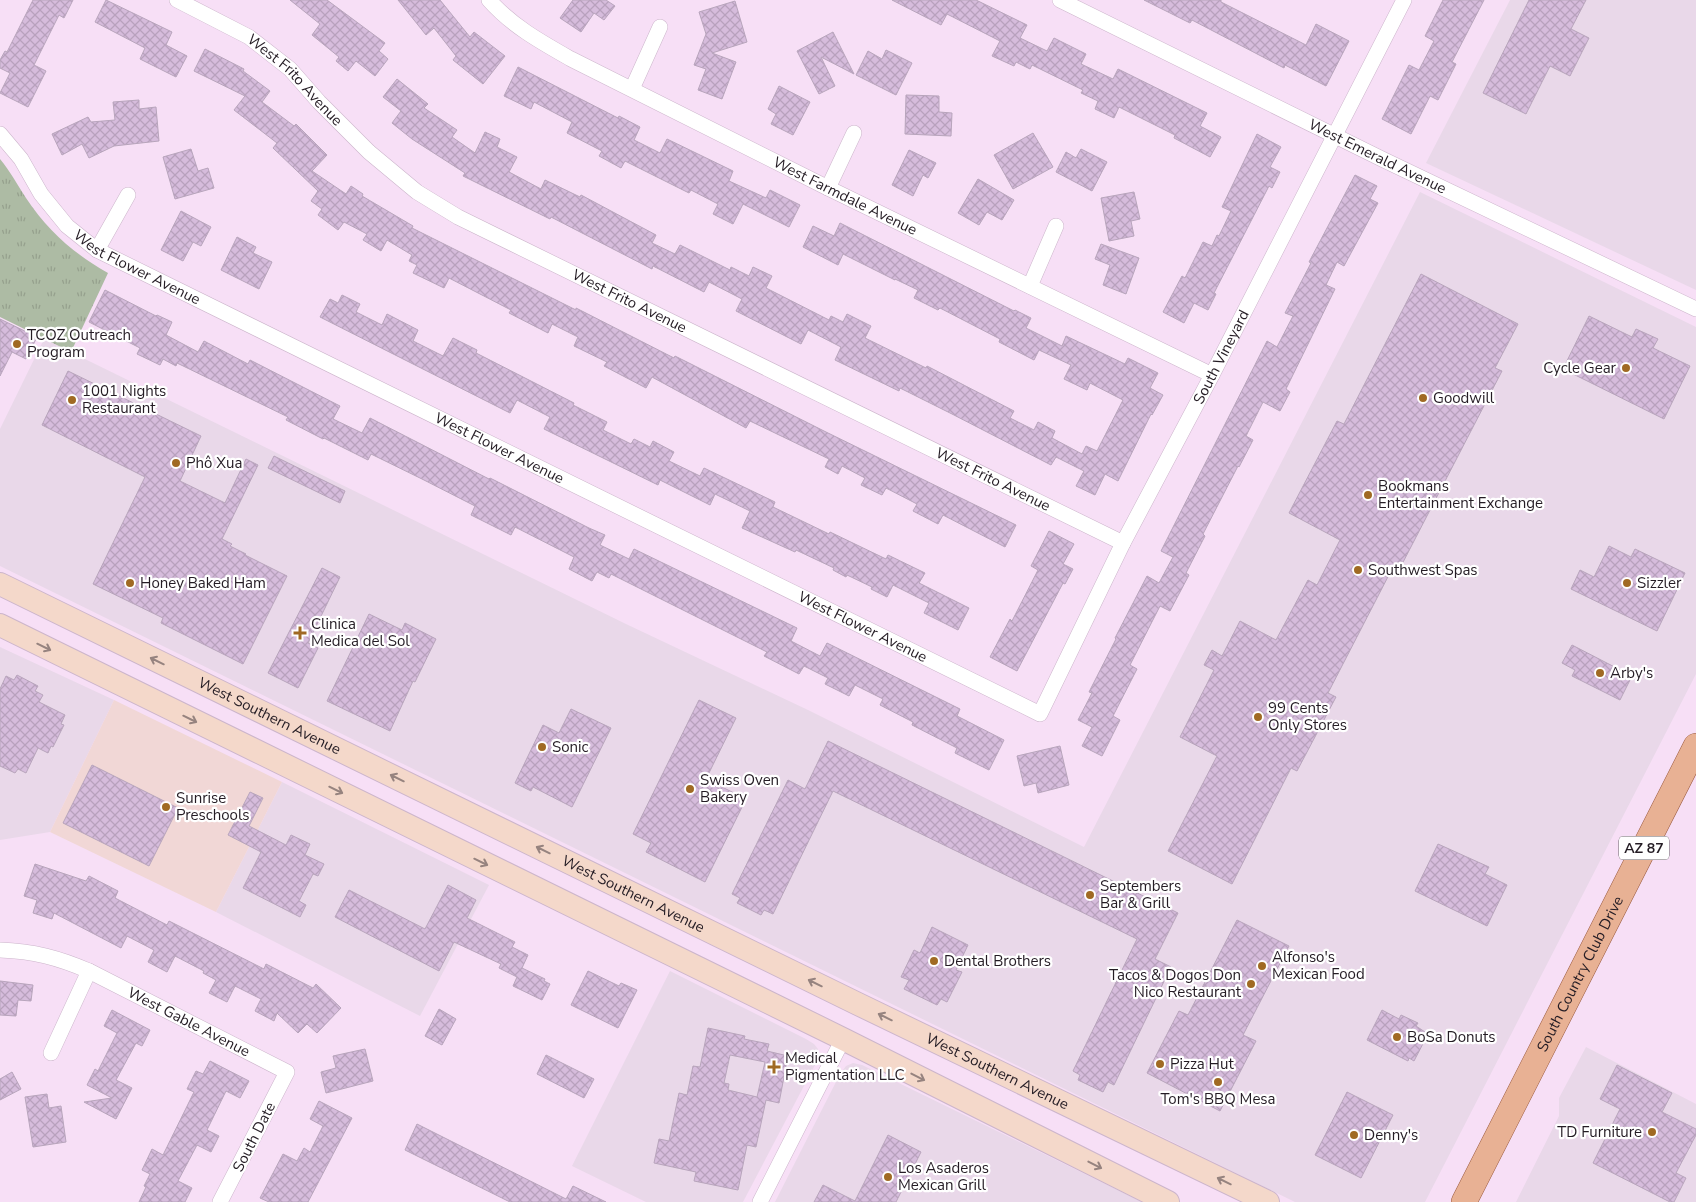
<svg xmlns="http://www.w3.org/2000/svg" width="1696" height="1202" font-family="'Nunito Sans',sans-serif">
	<defs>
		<pattern id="park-tufts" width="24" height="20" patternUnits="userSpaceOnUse" patternTransform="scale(1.25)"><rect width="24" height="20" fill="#adbba4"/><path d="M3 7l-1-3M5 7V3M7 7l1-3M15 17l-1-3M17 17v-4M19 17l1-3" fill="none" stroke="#95a08d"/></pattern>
		<pattern id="building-cross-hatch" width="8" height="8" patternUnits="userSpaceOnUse" patternTransform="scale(1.25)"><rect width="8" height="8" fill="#d6bcdc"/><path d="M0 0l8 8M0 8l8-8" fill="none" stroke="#b8a1bd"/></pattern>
	</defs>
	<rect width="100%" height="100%" fill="#f7dff6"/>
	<!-- commercial -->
	<g fill="#e9d8e9">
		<polygon points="1510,0 1696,0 1696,290 1426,163"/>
		<polygon points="1420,192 1696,327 1696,674 1425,1202 1295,1202 0,566 0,429 44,339 626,624 808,710 1084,847"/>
		<polygon points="0,647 114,700 50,832 0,840"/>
		<polygon points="282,782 489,885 420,1016 216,912"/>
		<polygon points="670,971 806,1039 814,1044 818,1049 818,1056 816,1063 743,1202 646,1202 572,1166"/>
		<polygon points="1586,1047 1696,1104 1696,1202 1516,1202 1559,1116 1559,1098"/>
		<polygon points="853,1063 862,1065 1142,1202 775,1202 840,1074 846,1066"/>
	</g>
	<!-- education -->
	<polygon fill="#f1d7d6" points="114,700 282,782 216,912 50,832"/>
	<!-- park -->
	<path fill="url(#park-tufts)" d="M0 159C10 171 17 184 26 198 48 231 73 253 108 273L71 352 0 317Z"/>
	<!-- building -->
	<g fill="url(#building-cross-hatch)" stroke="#b8a5bc" fill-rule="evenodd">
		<polygon points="33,0 73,0 64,18 59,15 34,65 46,71 28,107 0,93 10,73 0,68 0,60 5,51 7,52"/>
		<polygon points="106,0 172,32 166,45 187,56 176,77 140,59 145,48 95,22"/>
		<polygon points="290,0 327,0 385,43 379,51 388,59 375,76 356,61 348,71 336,61 339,57 312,35 320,24"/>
		<polygon points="398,0 440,0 470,37 474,32 505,56 483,84 453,60 456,56 434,28 426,35"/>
		<polygon points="573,0 606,0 615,6 604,20 594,13 581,32 560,18"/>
		<polygon points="892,0 976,0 1027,25 1020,38 1047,51 1054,38 1086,54 1081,64 1113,79 1118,69 1207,113 1200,126 1221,137 1210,157 1174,138 1175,135 1119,107 1114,118 1095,109 1098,101 1081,93 1083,90 1032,65 1030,69 1016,62 1014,66 992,56 1000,41 947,14 941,25"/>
		<polygon points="1144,0 1221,0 1221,2 1306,45 1316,24 1349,41 1326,86 1285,65 1284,68 1192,20 1190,23"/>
		<polygon points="1443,0 1484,0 1452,62 1456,64 1438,100 1430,96 1411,134 1382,119 1409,65 1419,70 1434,41 1425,36"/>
		<polygon points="1529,0 1586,0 1571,29 1589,38 1570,76 1550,66 1526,114 1483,93"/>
		<polygon points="735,1 747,42 712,53 736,62 722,99 698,90 706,69 694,65 706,34 699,12"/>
		<polygon points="833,32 854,74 821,57 835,86 819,94 797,51"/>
		<polygon points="205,49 244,69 243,71 270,91 262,102 294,126 296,124 327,155 312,171 346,194 351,186 363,194 362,196 413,226 412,228 576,310 576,308 674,358 675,356 826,432 1016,525 1005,547 943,515 938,524 913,511 917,504 886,488 882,495 861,485 865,478 842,466 838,474 825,467 829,459 750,421 746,428 652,377 646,388 604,366 607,362 574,346 578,337 552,324 548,333 509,313 511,310 449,278 444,288 413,273 417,265 409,261 412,255 387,240 381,251 363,240 367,234 344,222 338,230 318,215 322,209 311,201 318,191 273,148 277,143 234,110 245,96 194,71"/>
		<polygon points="886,50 912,63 896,95 856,75 868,51 882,59"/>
		<polygon points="518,67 618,118 619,116 640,127 634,140 660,153 667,139 733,171 729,181 766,198 770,190 800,205 789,227 743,204 733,224 713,214 718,204 691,190 689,193 625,161 621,168 599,156 602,151 567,133 572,122 534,102 531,109 504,96"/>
		<polygon points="397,79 428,104 424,108 457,130 452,137 475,153 485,132 500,139 497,147 517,157 509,172 541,189 545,180 580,197 581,195 656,235 652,243 675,254 680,245 730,270 731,267 749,276 753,267 772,276 766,288 829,320 831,316 843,322 847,314 871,326 865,338 926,368 927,366 1014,411 1010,418 1034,430 1038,422 1055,431 1052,438 1082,454 1086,446 1097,451 1123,400 1090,383 1087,390 1064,379 1071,365 1039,350 1034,360 999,342 1000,339 940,308 938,310 914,298 918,290 895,279 895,280 843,254 838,265 803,247 813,226 834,236 840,223 1014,311 1015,310 1031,318 1026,328 1062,346 1066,336 1125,364 1128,358 1158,373 1150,388 1163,395 1152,415 1151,414 1118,481 1105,474 1095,495 1076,486 1084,471 1056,457 1051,465 952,414 900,388 899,391 835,360 841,347 808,330 801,344 736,311 742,299 709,282 704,292 653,266 652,269 551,217 550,219 463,176 465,173 412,139 392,123 401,111 383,97"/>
		<polygon points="779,86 810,102 793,135 771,124 776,114 768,109"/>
		<polygon points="906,95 939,96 939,112 952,113 951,136 905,134"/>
		<polygon points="139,100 139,109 156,107 159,141 114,146 89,158 82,144 62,155 52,134 88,117 91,122 115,120 113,102"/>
		<polygon points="1033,133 1053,167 1013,189 994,155"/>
		<polygon points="1257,134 1281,147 1270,167 1280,172 1272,188 1269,186 1214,293 1216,294 1208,310 1194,303 1184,323 1163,312 1182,276 1185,278 1203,242 1212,246 1217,235 1219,236 1231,211 1222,207"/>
		<polygon points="191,149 198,171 208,168 214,188 175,199 163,157"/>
		<polygon points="1081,149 1107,162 1092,191 1056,172 1066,152 1076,158"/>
		<polygon points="909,150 936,163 928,178 923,175 913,196 892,185"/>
		<polygon points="1355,175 1377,186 1370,199 1378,203 1344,266 1337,262 1326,285 1335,289 1286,389 1290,392 1280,411 1263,402 1246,436 1253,440 1239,467 1238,466 1203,534 1205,536 1186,573 1189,575 1170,611 1160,606 1130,665 1137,669 1113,716 1120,720 1102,756 1082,746 1092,727 1078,720 1092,693 1089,692 1116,639 1115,638 1147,576 1159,583 1173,557 1161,551 1267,341 1277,347 1293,316 1285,313 1311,263 1309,262"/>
		<polygon points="978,179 1014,200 1002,220 987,212 979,225 958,213"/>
		<polygon points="1134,192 1140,219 1131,221 1134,236 1109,241 1101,198"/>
		<polygon points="181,211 211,227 201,246 193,242 183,261 161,250"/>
		<polygon points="237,237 256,247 253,253 272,262 259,289 221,270"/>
		<polygon points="1101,244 1139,258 1126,294 1103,285 1110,265 1095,259"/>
		<polygon points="1421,274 1518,324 1495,368 1502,371 1399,570 1393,567 1328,693 1336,697 1297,771 1291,768 1232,884 1168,851 1217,756 1180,737 1214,670 1204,665 1212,650 1222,656 1240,621 1276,640 1308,580 1317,585 1340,540 1289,513 1337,421 1344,424"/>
		<polygon points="105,290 156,316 157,315 172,322 166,335 198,352 204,341 248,364 250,360 340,406 333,419 362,433 370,418 489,479 490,478 589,528 605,535 600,545 629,559 634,549 797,628 791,641 820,656 827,643 960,709 957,716 1004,740 989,770 955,753 957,748 912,725 913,722 880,705 883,699 855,685 849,696 825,684 828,678 804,666 799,674 764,656 767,652 611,574 609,578 597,572 592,581 569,569 574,557 515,527 511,535 471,515 475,506 422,479 371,454 368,460 324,438 323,439 286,420 288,417 177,363 176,366 163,359 160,365 137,354 140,348 89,322"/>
		<polygon points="342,295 360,304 356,312 382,325 387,314 418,330 413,341 443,356 453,338 477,350 476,353 574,403 573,405 607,422 603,430 631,444 634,439 650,447 653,441 674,452 669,461 700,476 704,468 775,502 773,507 829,534 830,532 886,559 888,555 925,573 919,583 969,608 958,630 924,613 929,603 893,585 887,597 871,589 872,587 847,575 846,577 833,570 834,568 796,550 795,552 742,528 750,511 715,494 710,505 660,480 658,485 544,429 550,417 517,400 510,413 320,317 330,299 338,303"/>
		<polygon points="1589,316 1632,337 1636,329 1658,339 1653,348 1690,366 1664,419 1563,369"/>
		<polygon points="0,319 37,337 26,359 12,352 0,376"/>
		<polygon points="68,371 201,436 180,481 225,503 246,459 258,465 222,539 232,544 230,546 246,554 245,555 287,576 243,664 161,623 163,618 93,584 145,477 42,425"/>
		<polygon points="274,456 345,491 340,503 268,468"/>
		<polygon points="1049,531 1074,544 1063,564 1073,569 1065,584 1063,583 1017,671 990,657 1010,619 1012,621 1038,570 1031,566"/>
		<polygon points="1609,546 1631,557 1635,549 1685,573 1657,631 1571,589 1580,570 1594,577"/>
		<polygon points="322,568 340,577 308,643 318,648 298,688 268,673"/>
		<polygon points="369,614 402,630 405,623 436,639 415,682 413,681 390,731 327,701"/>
		<polygon points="1572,645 1632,676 1620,700 1572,676 1575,670 1562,663"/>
		<polygon points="17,675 38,686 35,691 43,695 39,702 65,715 61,724 64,725 53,747 51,746 48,753 38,748 26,773 18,769 15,773 0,766 0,689 6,676 14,680"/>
		<polygon points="699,700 736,718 706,779 746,799 705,882 646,852 651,843 633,834"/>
		<polygon points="571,709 611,728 572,807 533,787 531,791 515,783 543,725 559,733"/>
		<polygon points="828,741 1178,913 1155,959 1171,967 1114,1085 1108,1082 1103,1092 1078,1080 1080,1075 1073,1071 1137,939 833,791 773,914 764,910 761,915 737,903 740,898 732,894 788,780 805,789"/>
		<polygon points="1060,746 1069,785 1038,793 1036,783 1024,786 1017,756"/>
		<polygon points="92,765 178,808 149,866 63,823"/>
		<polygon points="250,792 263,798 249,826 286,845 291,835 310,844 305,855 324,864 318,876 313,874 299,901 306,905 300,917 243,888 261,852 228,835"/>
		<polygon points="1438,844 1489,867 1485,874 1507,885 1487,926 1415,891"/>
		<polygon points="35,864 86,881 89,876 118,891 115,898 167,925 169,921 264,969 266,964 313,988 316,984 341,1008 317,1033 307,1024 298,1033 277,1013 274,1021 255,1011 261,999 235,986 227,1002 209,993 216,980 203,973 204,971 175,956 167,972 148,962 154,950 127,936 121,948 54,913 52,919 33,913 37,900 24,896"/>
		<polygon points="448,885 476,900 467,918 515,942 512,947 528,955 522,968 545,979 544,981 550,984 542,1000 513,986 517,977 499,968 501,964 454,942 439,971 335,917 349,890 425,929"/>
		<polygon points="1237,920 1289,946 1243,1035 1256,1041 1220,1111 1147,1073 1179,1011 1188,1015"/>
		<polygon points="932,927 968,945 956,970 962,972 947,1002 941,999 937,1005 904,989 909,980 901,977 914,950 920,953"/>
		<polygon points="588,971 619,986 621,983 637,990 618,1028 571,1005"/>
		<polygon points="0,981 33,985 31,1001 18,1000 16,1016 0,1015"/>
		<polygon points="439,1009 456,1019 442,1045 425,1036"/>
		<polygon points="112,1010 150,1030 142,1046 136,1043 116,1080 132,1088 116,1119 84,1102 112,1098 87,1085 95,1069 98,1071 117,1033 104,1026"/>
		<polygon points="1382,1010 1399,1019 1401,1015 1418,1023 1416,1026 1428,1034 1414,1061 1409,1058 1408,1061 1367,1040"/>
		<path d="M708 1028 745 1036 744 1039 769 1044 767 1051 788 1056 779 1103 766 1100 756 1147 747 1145 738 1190 694 1181 696 1172 654 1163 659 1139 669 1141 679 1093 687 1095 693 1066 700 1067ZM730 1055 765 1062 757 1097 728 1090 729 1084 724 1083Z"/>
		<polygon points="365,1049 373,1081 326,1093 321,1072 336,1068 333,1056"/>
		<polygon points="546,1055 594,1079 584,1098 537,1074"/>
		<polygon points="210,1061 249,1081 240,1098 226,1091 207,1130 219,1136 211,1152 197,1145 178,1181 192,1188 185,1202 139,1202 146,1187 144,1186 150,1174 142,1170 152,1149 163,1155 194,1092 187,1089 196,1071 203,1074"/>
		<polygon points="1617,1065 1672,1093 1662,1112 1696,1129 1696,1135 1676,1173 1686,1178 1674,1202 1670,1202 1593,1163 1620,1109 1600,1099"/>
		<polygon points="12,1072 21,1089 0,1100 0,1079"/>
		<polygon points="1347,1092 1393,1115 1361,1178 1315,1155"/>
		<polygon points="47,1094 49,1108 61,1106 66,1142 33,1147 25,1097"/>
		<polygon points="319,1101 352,1118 308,1202 269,1202 260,1198 283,1154 297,1161 304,1148 310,1152 323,1126 310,1119"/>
		<polygon points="417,1124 566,1199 573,1186 606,1202 510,1202 405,1150"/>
		<polygon points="888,1135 921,1152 896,1202 814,1202 823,1185 855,1201"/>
	</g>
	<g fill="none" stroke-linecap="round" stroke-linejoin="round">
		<!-- street casing -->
		<g stroke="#ccb5cb" stroke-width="16">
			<g id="street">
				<path id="s1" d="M177 0 249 37 290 69 319 102 369 152 417 192 458 217 1123 543"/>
				<path id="s2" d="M489 0C512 26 541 42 571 59L828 188 1212 375"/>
				<path id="s3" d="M1060 0 1384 160 1696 309"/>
				<polyline points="632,89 660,27"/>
				<path id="s4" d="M0 134 21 159 41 194 67 226 97 250 1040 714 1123 543 1212 375 1404 0"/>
				<polyline points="828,188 854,133"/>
				<polyline points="97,250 128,195"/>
				<polyline points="1030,286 1056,226"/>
				<path id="s5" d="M0 950C33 951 59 958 89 971L287 1072 220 1202"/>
				<polyline points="51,1053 89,971"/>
				<polyline points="760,1202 843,1039"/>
			</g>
		</g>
		<!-- secondary casing -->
		<g stroke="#ccb5cb" stroke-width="24">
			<g id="secondary">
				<path id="s6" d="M0 584 858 1004 1268 1202"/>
				<polyline points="0,625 843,1039 1168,1202"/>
			</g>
		</g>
		<!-- primary casing -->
		<g stroke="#9a5b3f" stroke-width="26">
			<g id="primary">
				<path id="s7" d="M1464 1202 1696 746"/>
			</g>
		</g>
		<!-- street -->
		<use href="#street" stroke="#fff" stroke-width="15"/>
		<!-- secondary -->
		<use href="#secondary" stroke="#f4d8ca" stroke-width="22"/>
		<!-- primary -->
		<use href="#primary" stroke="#e8b194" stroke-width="25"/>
	</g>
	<!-- one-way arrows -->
	<defs><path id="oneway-shaft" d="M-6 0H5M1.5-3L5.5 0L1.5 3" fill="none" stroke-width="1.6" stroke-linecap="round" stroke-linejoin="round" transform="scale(1.25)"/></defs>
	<g stroke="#96837f">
		<use href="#oneway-shaft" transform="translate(44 647) rotate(26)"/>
		<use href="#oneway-shaft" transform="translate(157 661) rotate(-154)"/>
		<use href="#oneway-shaft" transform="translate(190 719) rotate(26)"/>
		<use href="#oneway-shaft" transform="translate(397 778) rotate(-154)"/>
		<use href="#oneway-shaft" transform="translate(336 790) rotate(26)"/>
		<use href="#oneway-shaft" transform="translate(543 850) rotate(-154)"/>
		<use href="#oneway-shaft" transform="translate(481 862) rotate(26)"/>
		<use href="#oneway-shaft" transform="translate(815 983) rotate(-154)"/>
		<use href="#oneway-shaft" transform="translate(885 1017) rotate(-154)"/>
		<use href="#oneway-shaft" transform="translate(918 1077) rotate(27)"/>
		<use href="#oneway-shaft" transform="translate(1095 1165) rotate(27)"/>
		<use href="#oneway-shaft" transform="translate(1224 1181) rotate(-154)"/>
	</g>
	<!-- markers -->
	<g fill="#a06a23" stroke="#fff" stroke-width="2">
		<circle cx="17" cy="344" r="5"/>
		<circle cx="1626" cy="368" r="5"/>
		<circle cx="1423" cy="398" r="5"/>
		<circle cx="72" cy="400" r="5"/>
		<circle cx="176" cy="463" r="5"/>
		<circle cx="1368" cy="495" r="5"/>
		<circle cx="1358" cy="570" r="5"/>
		<circle cx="130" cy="583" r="5"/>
		<circle cx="1627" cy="583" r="5"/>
		<path d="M297.5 625.5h5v5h5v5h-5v5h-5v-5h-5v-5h5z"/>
		<circle cx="1600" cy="673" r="5"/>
		<circle cx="1258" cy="717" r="5"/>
		<circle cx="542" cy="747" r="5"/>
		<circle cx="690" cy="789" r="5"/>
		<circle cx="166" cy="807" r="5"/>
		<circle cx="1090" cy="895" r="5"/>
		<circle cx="934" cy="961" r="5"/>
		<circle cx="1262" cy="966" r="5"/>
		<circle cx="1251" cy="984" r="5"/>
		<circle cx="1397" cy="1037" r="5"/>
		<circle cx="1160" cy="1064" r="5"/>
		<path d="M771.5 1059.5h5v5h5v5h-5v5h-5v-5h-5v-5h5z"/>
		<circle cx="1218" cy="1082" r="5"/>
		<circle cx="1652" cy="1132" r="5"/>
		<circle cx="1354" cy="1135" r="5"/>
		<circle cx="888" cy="1177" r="5"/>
	</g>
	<g text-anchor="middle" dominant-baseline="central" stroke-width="4.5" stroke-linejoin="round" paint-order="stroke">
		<!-- shield labels -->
		<rect fill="#fff" stroke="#666066" stroke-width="1" x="1619" y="836.5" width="50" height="23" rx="4"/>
		<g font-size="14" font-weight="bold" fill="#241c24">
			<text x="1644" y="848">AZ 87</text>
		</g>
		<!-- street labels -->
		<g font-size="15" fill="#241c24" stroke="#fff">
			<text stroke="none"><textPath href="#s1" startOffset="144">West Frito Avenue</textPath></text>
			<text stroke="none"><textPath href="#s3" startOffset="354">West Emerald Avenue</textPath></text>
			<text stroke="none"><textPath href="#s2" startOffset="408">West Farmdale Avenue</textPath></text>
			<text stroke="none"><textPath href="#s4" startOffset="196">West Flower Avenue</textPath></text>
			<text stroke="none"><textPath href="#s1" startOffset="549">West Frito Avenue</textPath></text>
			<text stroke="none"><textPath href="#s4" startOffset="1604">South Vineyard</textPath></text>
			<text stroke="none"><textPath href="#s4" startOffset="601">West Flower Avenue</textPath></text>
			<text stroke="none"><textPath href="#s1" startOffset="954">West Frito Avenue</textPath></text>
			<text stroke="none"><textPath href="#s4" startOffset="1006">West Flower Avenue</textPath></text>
			<text stroke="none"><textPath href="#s6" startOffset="300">West Southern Avenue</textPath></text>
			<text stroke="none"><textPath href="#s6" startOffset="705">West Southern Avenue</textPath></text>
			<text stroke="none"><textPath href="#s7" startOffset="256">South Country Club Drive</textPath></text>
			<text stroke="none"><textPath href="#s5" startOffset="204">West Gable Avenue</textPath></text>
			<text stroke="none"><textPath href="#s6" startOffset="1110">West Southern Avenue</textPath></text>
			<text transform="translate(254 1137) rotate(-63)">South Date</text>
		</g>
		<!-- poi labels -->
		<g font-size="15" fill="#241c24" stroke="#fff" text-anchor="start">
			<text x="27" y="335">TCOZ Outreach<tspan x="27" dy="17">Program</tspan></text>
			<text x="1616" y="368" text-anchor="end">Cycle Gear</text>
			<text x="82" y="391">1001 Nights<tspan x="82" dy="17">Restaurant</tspan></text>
			<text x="1433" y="398">Goodwill</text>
			<text x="186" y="463">Phô Xua</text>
			<text x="1378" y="486">Bookmans<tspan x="1378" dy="17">Entertainment Exchange</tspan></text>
			<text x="1368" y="570">Southwest Spas</text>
			<text x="140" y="583">Honey Baked Ham</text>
			<text x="1637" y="583">Sizzler</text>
			<text x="311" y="624">Clinica<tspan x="311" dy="17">Medica del Sol</tspan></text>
			<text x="1610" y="673">Arby's</text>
			<text x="1268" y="708">99 Cents<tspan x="1268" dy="17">Only Stores</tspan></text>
			<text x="552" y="747">Sonic</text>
			<text x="700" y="780">Swiss Oven<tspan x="700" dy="17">Bakery</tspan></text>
			<text x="176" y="798">Sunrise<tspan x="176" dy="17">Preschools</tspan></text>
			<text x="1100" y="886">Septembers<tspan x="1100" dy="17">Bar &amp; Grill</tspan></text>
			<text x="1272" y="957">Alfonso's<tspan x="1272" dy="17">Mexican Food</tspan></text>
			<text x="944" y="961">Dental Brothers</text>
			<text x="1241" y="975" text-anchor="end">Tacos &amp; Dogos Don<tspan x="1241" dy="17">Nico Restaurant</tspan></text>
			<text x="1407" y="1037">BoSa Donuts</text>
			<text x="785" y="1058">Medical<tspan x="785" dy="17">Pigmentation LLC</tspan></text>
			<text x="1170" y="1064">Pizza Hut</text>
			<text x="1218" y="1099" text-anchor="middle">Tom's BBQ Mesa</text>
			<text x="1642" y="1132" text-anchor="end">TD Furniture</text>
			<text x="1364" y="1135">Denny's</text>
			<text x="898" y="1168">Los Asaderos<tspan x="898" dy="17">Mexican Grill</tspan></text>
		</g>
	</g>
</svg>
